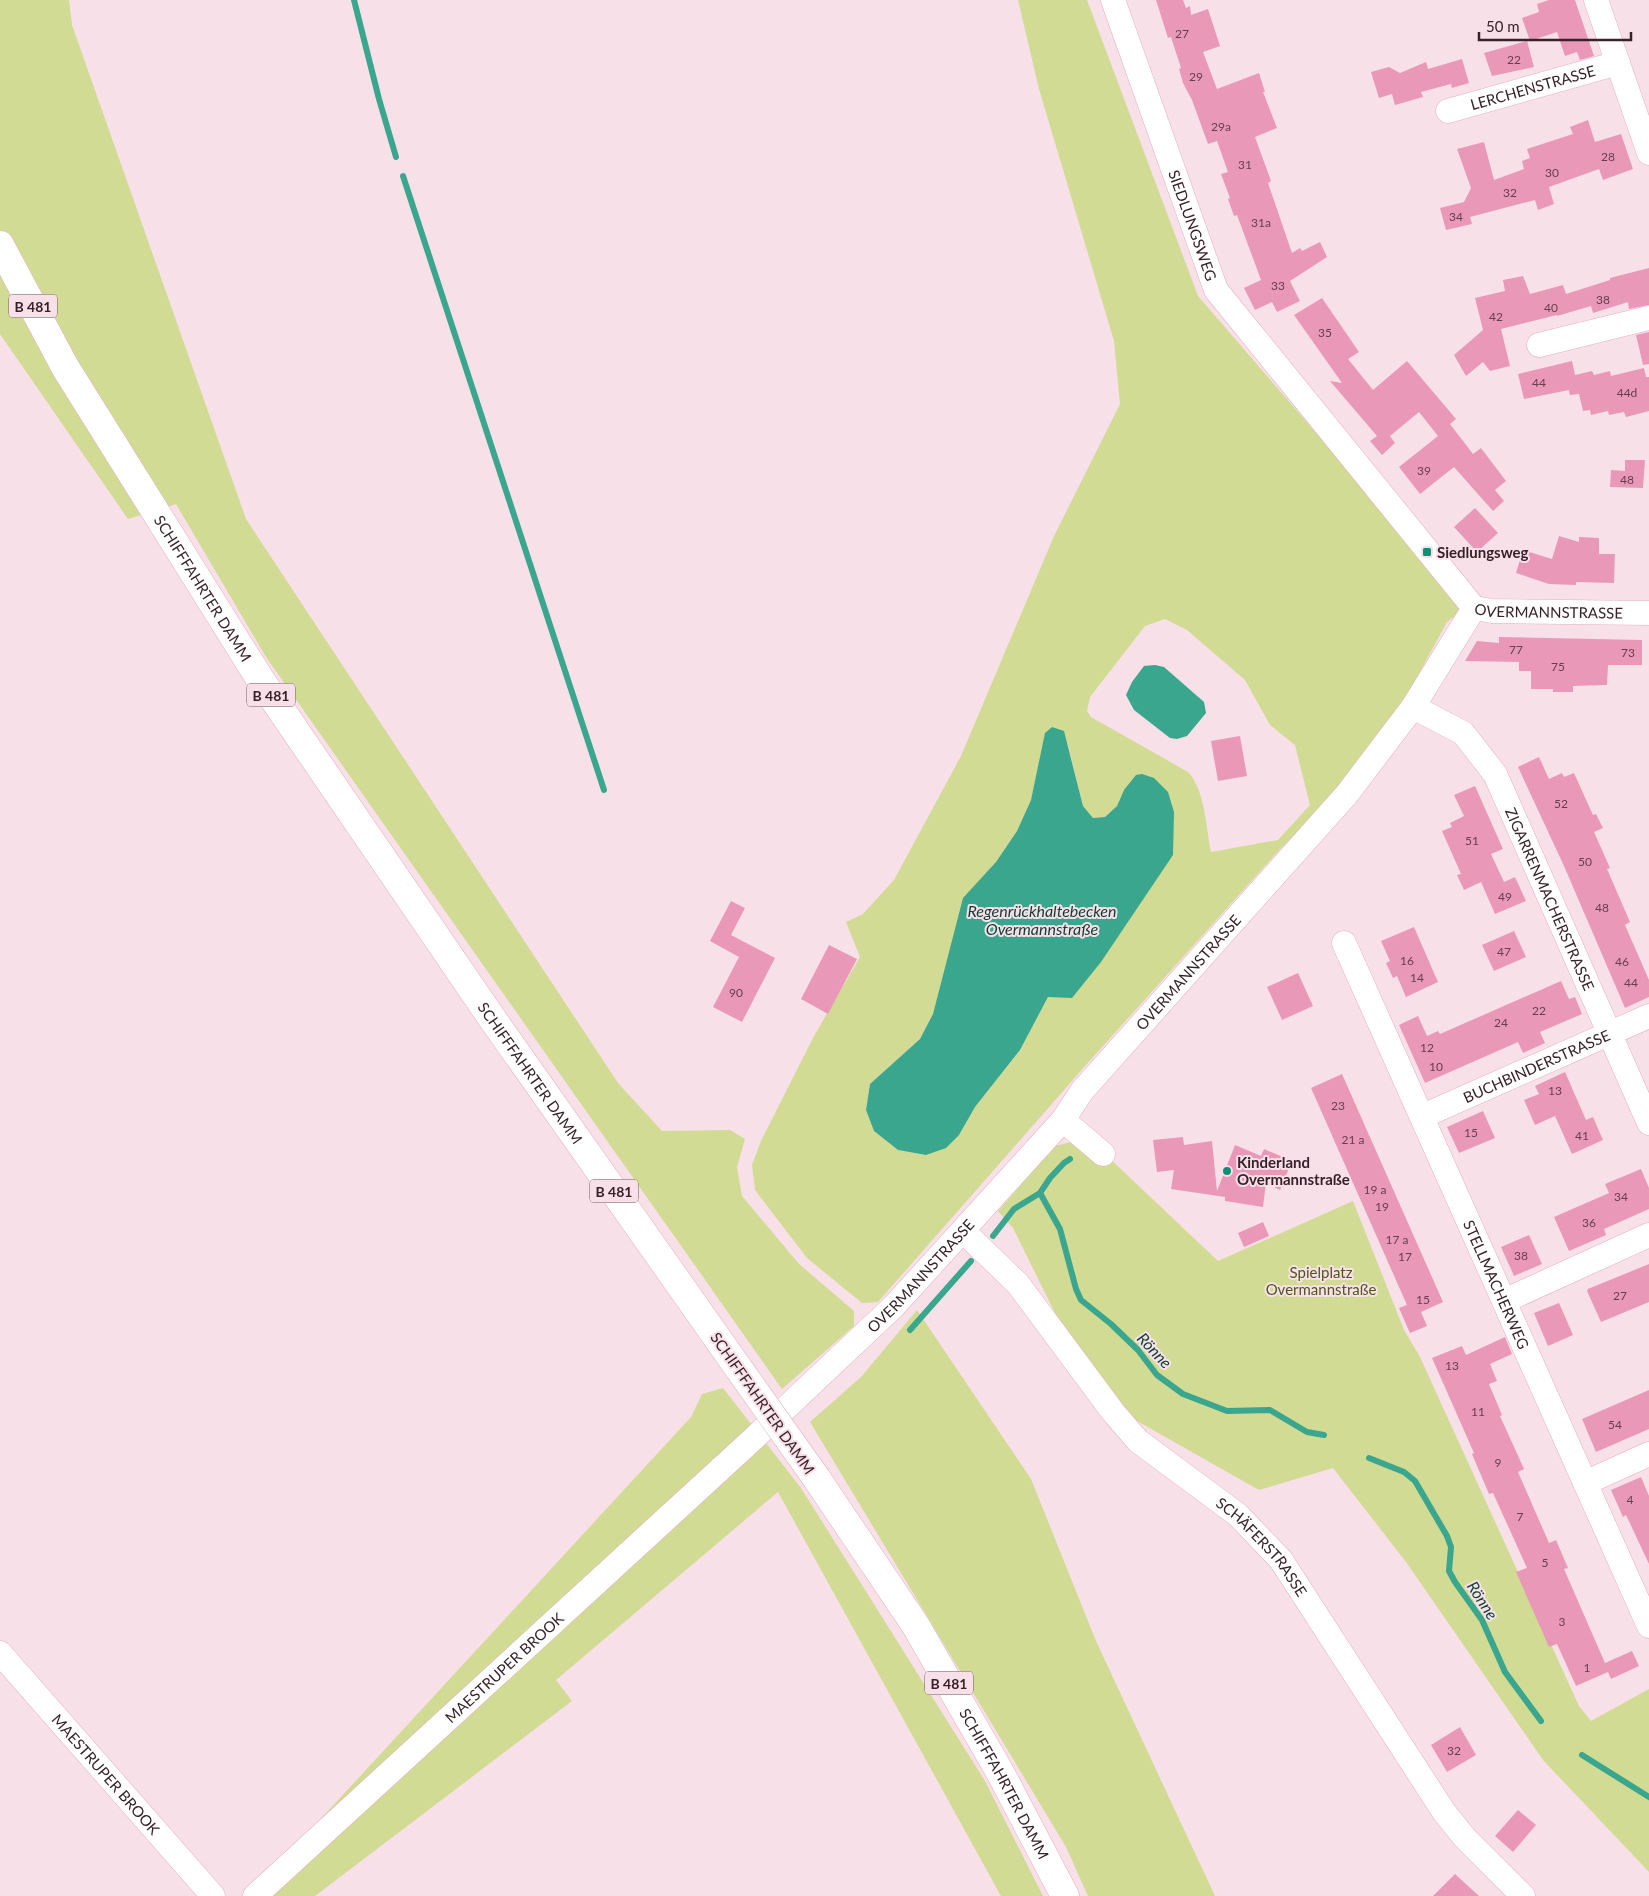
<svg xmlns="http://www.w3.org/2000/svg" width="1649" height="1896" font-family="Lato,sans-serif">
	<rect width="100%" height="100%" fill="#f8e0e8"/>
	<!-- green -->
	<g fill="#d1db93" fill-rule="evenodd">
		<polygon points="0,0 69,0 72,25 246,519 618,1083 662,1131 730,1130 745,1139 737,1167 742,1196 799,1264 854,1311 854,1326 782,1389 266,657 176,504 128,519 0,334"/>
		<path d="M1018 0H1087L1198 296 1466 607 1447 622 1398 712 1324 808 1282 847 1086 1065 878 1302 862 1303 807 1258 755 1190 752 1165 761 1141 814 1036 860 957 846 922 863 914 894 880 961 756 1054 536 1120 404 1114 341 1039 89ZM1165 619 1187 630 1245 680 1270 725 1295 745 1310 805 1278 840 1211 852C1206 827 1205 790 1188 772L1091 717 1087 711 1090 697 1145 626ZM1052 727 1068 745 1083 806 1093 818 1105 817 1117 806 1124 790 1048 997 1020 1050 975 1107 959 1135 926 1155 898 1150 874 1131 866 1110 870 1084 920 1039 933 1014 996 862 1017 831 1031 800 1046 733Z"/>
		<polygon points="1075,1141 1106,1155 1218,1261 1353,1201 1404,1330 1420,1357 1579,1706 1591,1721 1649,1689 1649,1872 1543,1760 1406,1562 1333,1468 1259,1490 1130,1417 1056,1315 1013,1228 998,1211 1055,1146"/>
		<polygon points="917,1310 1031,1479 1096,1641 1215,1896 1088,1896 1066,1847 810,1422 861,1377"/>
		<polygon points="723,1388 801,1488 985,1781 1043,1896 1001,1896 778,1492 556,1680 572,1701 315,1896 267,1896 305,1836 691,1417 702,1394"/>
	</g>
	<!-- water -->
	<g fill="#39a68d">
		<polygon points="1155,665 1164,667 1204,702 1206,713 1187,736 1177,739 1170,738 1134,710 1126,695 1132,682 1144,666"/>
		<polygon points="1052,727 1064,731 1083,806 1093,818 1105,817 1117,806 1124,790 1136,775 1142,774 1154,778 1168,792 1174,812 1173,855 1101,962 1072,998 1048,997 1020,1050 975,1107 959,1135 946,1148 926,1155 898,1150 874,1131 866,1110 870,1084 920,1039 933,1014 963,898 996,862 1017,831 1031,800 1045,733"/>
	</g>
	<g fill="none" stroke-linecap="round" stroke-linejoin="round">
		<!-- stream -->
		<g stroke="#39a68d" stroke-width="6">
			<polyline points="354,0 379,99 396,157"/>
			<polyline points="403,176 604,790"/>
			<polyline points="1040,1193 1060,1229 1076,1289 1081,1300 1111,1324 1138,1350 1157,1375 1183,1394 1227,1411 1270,1410 1307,1432 1324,1435"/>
			<polyline points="993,1236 1014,1209 1040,1193 1050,1178 1064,1163 1070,1159"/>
			<polyline points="910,1330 971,1261"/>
			<polyline points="1369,1458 1404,1472 1415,1481 1447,1536 1451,1547 1449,1571 1455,1582 1482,1620 1505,1672 1541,1721"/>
			<polyline points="1582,1755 1649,1797"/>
		</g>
	</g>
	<!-- building -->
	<g fill="#ea98b8">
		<polygon points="1156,0 1183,0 1186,8 1190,6 1191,15 1208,9 1220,46 1203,52 1217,89 1259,73 1265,92 1263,92 1277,128 1255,137 1271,181 1268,183 1292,253 1300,248 1302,251 1320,242 1327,257 1290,281 1300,301 1277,312 1272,302 1255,310 1244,288 1261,280 1237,215 1234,216 1228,199 1230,198 1221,174 1228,172 1217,141 1208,144 1192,100 1183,83 1179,69 1181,68 1171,37 1168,38"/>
		<polygon points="1549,0 1575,0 1594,56 1580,60 1577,52 1565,56 1557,32 1530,41 1522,18 1539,12 1537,4"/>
		<polygon points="1527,41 1534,67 1492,76 1484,53"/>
		<polygon points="1462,59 1469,83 1452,88 1451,84 1421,92 1423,97 1395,105 1392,94 1379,98 1371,72 1389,67 1400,73 1426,62 1428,69"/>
		<polygon points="1588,120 1595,142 1621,134 1633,169 1603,180 1599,169 1549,187 1554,204 1538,210 1535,200 1470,217 1472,224 1446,230 1440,208 1464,202 1471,188 1457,149 1484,142 1494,180 1524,169 1522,161 1530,158 1527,149 1573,134 1570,127"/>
		<polygon points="1649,268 1649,305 1629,309 1628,302 1593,313 1591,306 1557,316 1557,315 1501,329 1510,366 1490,371 1483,362 1466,376 1454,355 1483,330 1475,298 1505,291 1503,280 1523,276 1530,294 1563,285 1566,294 1610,280 1610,278"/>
		<polygon points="1322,298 1359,352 1348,359 1373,390 1407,361 1456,419 1450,424 1473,454 1481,448 1506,481 1495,490 1504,501 1493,511 1454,467 1420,494 1399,467 1438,436 1419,412 1390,436 1395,443 1382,455 1370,441 1377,436 1330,381 1342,383 1294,315"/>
		<polygon points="1649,332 1649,364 1643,365 1636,335"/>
		<polygon points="1572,361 1575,375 1592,371 1594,375 1610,371 1611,376 1644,368 1646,377 1649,377 1649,411 1626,417 1624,412 1609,415 1608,411 1591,415 1590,410 1583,411 1579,394 1570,395 1569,390 1524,399 1518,374"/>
		<polygon points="1625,460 1645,460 1643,488 1610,487 1611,470 1625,471"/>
		<polygon points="1475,508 1498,533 1477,552 1454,527"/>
		<polygon points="1559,536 1579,542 1579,537 1599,538 1599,554 1615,554 1614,583 1576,582 1576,585 1549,584 1516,573 1523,550 1552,559"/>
		<polygon points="1499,637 1642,640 1642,665 1608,665 1607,685 1573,686 1573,692 1553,692 1553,689 1531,689 1531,671 1519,671 1519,662 1465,661 1477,641 1499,643"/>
		<polygon points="1240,736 1247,776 1218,781 1211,741"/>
		<polygon points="1539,757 1549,779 1562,773 1564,777 1574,773 1593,815 1596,814 1603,828 1594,832 1610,868 1607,869 1630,922 1625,925 1649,980 1649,997 1625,1008 1564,866 1518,767"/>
		<polygon points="1475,786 1503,849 1491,854 1504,882 1515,877 1526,901 1495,914 1481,882 1464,890 1457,875 1461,874 1442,831 1452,827 1450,823 1464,816 1454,795"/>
		<polygon points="731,901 745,908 731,935 775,958 742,1022 713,1007 739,957 710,941"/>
		<polygon points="1414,927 1438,982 1406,997 1397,976 1393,978 1386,963 1390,961 1381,941"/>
		<polygon points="1514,931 1526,957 1494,971 1482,945"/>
		<polygon points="829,945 857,959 828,1014 801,999"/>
		<polygon points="1298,973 1313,1006 1282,1020 1267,987"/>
		<polygon points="1561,981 1569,999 1575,997 1582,1014 1540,1032 1545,1043 1523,1053 1518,1042 1425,1083 1399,1025 1418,1016 1427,1036 1438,1031 1440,1034"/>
		<polygon points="1565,1072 1586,1120 1593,1117 1603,1140 1572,1154 1555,1116 1535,1125 1524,1100 1539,1094 1535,1086"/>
		<polygon points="1342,1074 1443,1302 1421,1312 1427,1326 1410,1333 1399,1308 1407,1305 1311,1088"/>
		<polygon points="1483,1111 1495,1138 1459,1153 1447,1127"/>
		<polygon points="1183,1137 1184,1145 1212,1141 1217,1191 1235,1145 1261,1156 1264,1149 1292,1161 1280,1190 1266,1183 1263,1207 1225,1201 1225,1197 1171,1189 1174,1170 1157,1172 1153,1140"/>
		<polygon points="1641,1169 1649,1188 1649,1209 1604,1229 1606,1235 1569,1251 1554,1217 1609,1193 1605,1184"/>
		<polygon points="1263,1222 1269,1236 1244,1247 1238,1233"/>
		<polygon points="1529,1235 1542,1264 1514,1276 1501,1247"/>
		<polygon points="1649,1264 1649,1302 1601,1322 1587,1291 1588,1289"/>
		<polygon points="1559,1303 1573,1335 1548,1346 1534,1313"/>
		<polygon points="1505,1337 1512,1354 1490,1364 1497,1381 1489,1384 1502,1415 1500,1416 1524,1469 1518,1472 1549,1543 1556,1540 1568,1568 1564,1569 1605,1663 1632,1651 1639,1666 1611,1679 1608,1672 1576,1686 1557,1644 1549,1647 1516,1572 1527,1568 1493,1493 1489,1494 1472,1454 1474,1453 1432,1358 1462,1346 1466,1355"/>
		<polygon points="1649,1390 1649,1429 1596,1452 1582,1419"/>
		<polygon points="1641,1477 1649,1496 1649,1564 1626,1515 1623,1517 1611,1490"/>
		<polygon points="1460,1727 1476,1755 1447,1772 1431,1745"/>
		<polygon points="1518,1810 1536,1825 1513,1852 1495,1836"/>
		<polygon points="1455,1874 1479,1896 1433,1896"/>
	</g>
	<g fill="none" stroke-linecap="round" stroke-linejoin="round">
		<!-- minor casing -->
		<g stroke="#e6adc2" stroke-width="25">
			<g id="minor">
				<path id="s1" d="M1113 0 1216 290 1474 608"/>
				<polyline points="1596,0 1649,153"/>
				<path id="s2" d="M1448 111 1618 63"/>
				<polyline points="1539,345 1649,318"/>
				<path id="s3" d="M1474 608 1492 611 1649 613"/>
				<path id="s4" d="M1413 707 1463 733 1495 774 1649 1123"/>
				<path id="s5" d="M1344 943 1649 1626"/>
				<path id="s6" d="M1423 1116 1649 1016"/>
				<polyline points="1063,1120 1103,1154"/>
				<path id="s7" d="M963 1231 1018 1284 1113 1412 1138 1441 1238 1515 1281 1560 1444 1812 1465 1838 1523 1896"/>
				<polyline points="1504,1301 1649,1235"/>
				<polyline points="1585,1483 1649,1454"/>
				<path id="s8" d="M0 1653 213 1896"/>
				<path id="s9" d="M255 1896 752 1440 894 1306 1063 1120 1082 1091 1347 794 1413 707 1474 608"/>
			</g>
		</g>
		<!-- major casing -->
		<g stroke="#e6adc2" stroke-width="29">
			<g id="major">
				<path id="s10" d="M0 245 65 367 260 679 489 1014 739 1369"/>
				<path id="s11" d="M817 1479 916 1626 1001 1774 1065 1896"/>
			</g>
		</g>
		<!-- minor -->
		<use href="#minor" stroke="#fff" stroke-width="24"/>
		<!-- major -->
		<use href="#major" stroke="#fff" stroke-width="28"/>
		<!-- major-bridge casing -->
		<g stroke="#e6adc2" stroke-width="29" stroke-linecap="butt">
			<polyline id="major-bridge" points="739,1369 817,1479"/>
		</g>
		<!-- major-bridge -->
		<use href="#major-bridge" stroke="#fff" stroke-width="28"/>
	</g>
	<!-- markers -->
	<g fill="#0e9077" stroke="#f8e0e8" stroke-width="2">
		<rect x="1422" y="547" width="10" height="10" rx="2.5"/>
		<circle cx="1227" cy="1171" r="5"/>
	</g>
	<g text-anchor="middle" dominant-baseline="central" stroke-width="4" stroke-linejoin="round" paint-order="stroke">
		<!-- number labels -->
		<g font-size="12" fill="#643f4e">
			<text x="1182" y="33">27</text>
			<text x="1514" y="59">22</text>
			<text x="1196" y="76">29</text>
			<text x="1221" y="126">29a</text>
			<text x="1608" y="156">28</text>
			<text x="1245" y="164">31</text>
			<text x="1552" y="172">30</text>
			<text x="1510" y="192">32</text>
			<text x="1456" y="216">34</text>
			<text x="1261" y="222">31a</text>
			<text x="1278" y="285">33</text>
			<text x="1603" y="299">38</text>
			<text x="1551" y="307">40</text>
			<text x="1496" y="316">42</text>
			<text x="1325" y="332">35</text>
			<text x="1539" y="382">44</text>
			<text x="1627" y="392">44d</text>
			<text x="1424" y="470">39</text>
			<text x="1627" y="479">48</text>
			<text x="1516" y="649">77</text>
			<text x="1628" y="652">73</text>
			<text x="1558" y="666">75</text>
			<text x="1561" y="803">52</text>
			<text x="1472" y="840">51</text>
			<text x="1585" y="861">50</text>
			<text x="1505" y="896">49</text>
			<text x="1602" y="907">48</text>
			<text x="1504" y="951">47</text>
			<text x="1407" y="960">16</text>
			<text x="1622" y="961">46</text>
			<text x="1417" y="977">14</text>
			<text x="1631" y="982">44</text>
			<text x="736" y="992">90</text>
			<text x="1539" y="1010">22</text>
			<text x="1501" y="1022">24</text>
			<text x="1427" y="1047">12</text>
			<text x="1436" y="1066">10</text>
			<text x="1555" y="1090">13</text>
			<text x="1338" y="1105">23</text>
			<text x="1471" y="1132">15</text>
			<text x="1582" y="1135">41</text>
			<text x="1353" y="1139">21 a</text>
			<text x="1375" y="1189">19 a</text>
			<text x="1621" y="1196">34</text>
			<text x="1382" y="1206">19</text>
			<text x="1589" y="1222">36</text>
			<text x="1397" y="1239">17 a</text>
			<text x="1521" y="1255">38</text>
			<text x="1405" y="1256">17</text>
			<text x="1620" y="1295">27</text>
			<text x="1423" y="1299">15</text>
			<text x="1452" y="1365">13</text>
			<text x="1478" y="1411">11</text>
			<text x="1615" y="1424">54</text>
			<text x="1498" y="1462">9</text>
			<text x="1630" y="1499">4</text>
			<text x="1520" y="1516">7</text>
			<text x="1545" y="1562">5</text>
			<text x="1562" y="1621">3</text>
			<text x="1587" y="1667">1</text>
			<text x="1454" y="1750">32</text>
		</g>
		<!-- shield labels -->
		<g fill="#f8e0e8" stroke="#715a63" stroke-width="1">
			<rect x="9" y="294.5" width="48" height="23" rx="4"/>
			<rect x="247" y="683.5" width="48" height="23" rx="4"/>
			<rect x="590" y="1179.5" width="48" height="23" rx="4"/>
			<rect x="925" y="1671.5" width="48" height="23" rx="4"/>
		</g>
		<g font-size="14" font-weight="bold" fill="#37212a">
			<text x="33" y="306">B 481</text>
			<text x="271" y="695">B 481</text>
			<text x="614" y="1191">B 481</text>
			<text x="949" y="1683">B 481</text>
		</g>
		<!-- street labels -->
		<g font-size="15" fill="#37212a" stroke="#f8e0e8">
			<text stroke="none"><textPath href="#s2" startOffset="88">LERCHENSTRASSE</textPath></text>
			<text stroke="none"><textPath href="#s1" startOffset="239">SIEDLUNGSWEG</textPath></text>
			<text stroke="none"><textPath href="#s10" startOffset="399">SCHIFFFAHRTER DAMM</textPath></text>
			<text stroke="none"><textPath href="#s3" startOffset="75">OVERMANNSTRASSE</textPath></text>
			<text stroke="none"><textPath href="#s4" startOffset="245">ZIGARRENMACHERSTRASSE</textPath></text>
			<text stroke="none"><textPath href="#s9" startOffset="1315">OVERMANNSTRASSE</textPath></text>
			<text stroke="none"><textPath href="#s6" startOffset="124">BUCHBINDERSTRASSE</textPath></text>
			<text stroke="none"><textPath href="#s10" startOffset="984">SCHIFFFAHRTER DAMM</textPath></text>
			<text stroke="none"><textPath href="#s9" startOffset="910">OVERMANNSTRASSE</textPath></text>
			<text stroke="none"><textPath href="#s5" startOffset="374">STELLMACHERWEG</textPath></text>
			<text transform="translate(763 1403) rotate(55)">SCHIFFFAHRTER DAMM</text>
			<text stroke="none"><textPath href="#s7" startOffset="438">SCHÄFERSTRASSE</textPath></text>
			<text stroke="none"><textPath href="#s9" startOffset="338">MAESTRUPER BROOK</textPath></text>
			<text stroke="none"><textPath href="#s8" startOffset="161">MAESTRUPER BROOK</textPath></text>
			<text stroke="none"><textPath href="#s11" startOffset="358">SCHIFFFAHRTER DAMM</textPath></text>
		</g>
		<!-- poi labels -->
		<g font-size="15" font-weight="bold" fill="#37212a" stroke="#f8e0e8" text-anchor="start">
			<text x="1437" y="552">Siedlungsweg</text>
			<text x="1237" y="1162">Kinderland<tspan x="1237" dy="17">Overmannstraße</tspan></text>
		</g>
		<!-- park labels -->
		<g font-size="15" fill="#51571c" stroke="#f8e0e8">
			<text x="1321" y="1272">Spielplatz<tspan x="1321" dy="17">Overmannstraße</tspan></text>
		</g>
		<!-- water labels -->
		<g font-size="16" font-style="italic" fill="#0e3e33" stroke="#f8e0e8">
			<text x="1042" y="910">Regenrückhaltebecken<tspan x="1042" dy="18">Overmannstraße</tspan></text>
			<text transform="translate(1155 1350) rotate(47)">Rönne</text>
			<text transform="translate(1483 1600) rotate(57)">Rönne</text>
		</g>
	</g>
	<!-- scale -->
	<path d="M1479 32v8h152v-8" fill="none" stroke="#37212a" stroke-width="2.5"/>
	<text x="1486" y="32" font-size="15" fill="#37212a" stroke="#f8e0e8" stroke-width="4" paint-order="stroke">50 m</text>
</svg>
